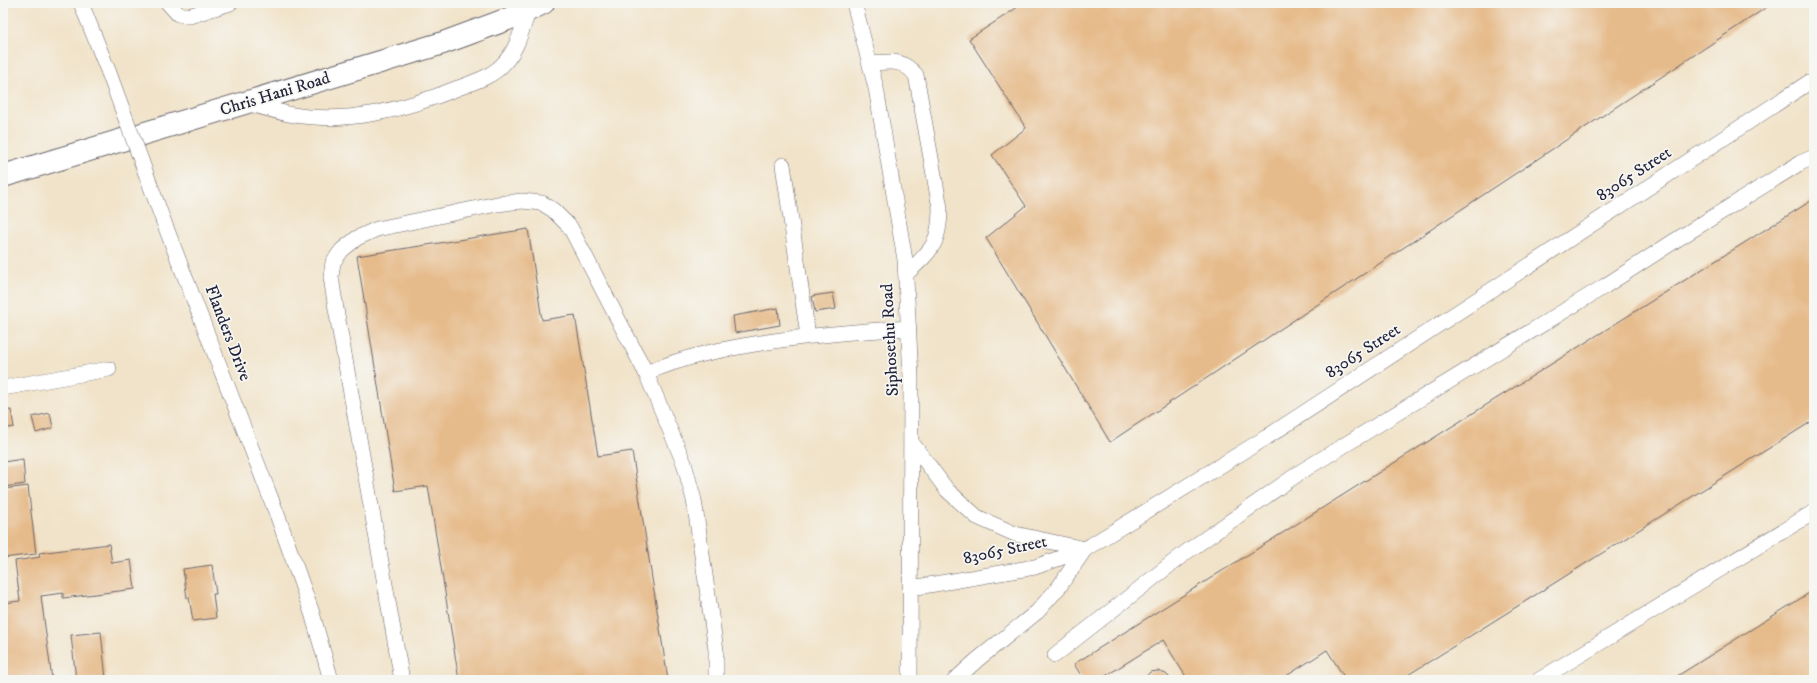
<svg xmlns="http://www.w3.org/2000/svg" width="1817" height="683" font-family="'IM FELL DW Pica',serif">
	<rect width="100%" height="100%" fill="#f6f6f2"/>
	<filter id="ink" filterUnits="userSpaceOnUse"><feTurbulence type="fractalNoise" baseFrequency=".025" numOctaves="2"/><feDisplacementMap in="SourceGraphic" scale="8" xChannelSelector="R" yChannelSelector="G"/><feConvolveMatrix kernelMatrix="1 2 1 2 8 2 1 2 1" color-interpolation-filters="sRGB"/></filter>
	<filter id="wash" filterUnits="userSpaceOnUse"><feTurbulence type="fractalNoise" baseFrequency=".012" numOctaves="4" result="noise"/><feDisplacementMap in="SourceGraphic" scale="16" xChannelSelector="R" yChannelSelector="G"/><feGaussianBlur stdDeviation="0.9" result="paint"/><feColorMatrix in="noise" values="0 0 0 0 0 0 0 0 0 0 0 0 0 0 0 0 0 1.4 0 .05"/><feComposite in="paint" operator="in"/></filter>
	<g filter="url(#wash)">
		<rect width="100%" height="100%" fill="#f1e3c9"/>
		<g id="blocks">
			<!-- building -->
			<g fill="#e6bb8b">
				<polygon points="1024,3 1773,3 1110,442 986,238 1026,206 992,155 1026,128 969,39"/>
				<polygon points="1814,199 1814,420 1400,680 1346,680 1327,650 1280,680 1188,680 1163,640 1099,680 1084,680 1074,664"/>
				<polygon points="528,229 542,320 575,315 598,456 632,451 668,680 459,680 428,486 395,491 357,256"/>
				<polygon points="833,293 836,309 815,312 812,296"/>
				<polygon points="778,308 780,325 735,333 733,316"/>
				<polygon points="11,410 14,427 3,429 3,411"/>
				<polygon points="50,413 53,428 36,433 32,417"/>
				<polygon points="23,459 25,484 3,487 3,462"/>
				<polygon points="28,486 36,554 3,558 3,489"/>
				<polygon points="109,544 112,563 131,560 135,589 63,598 63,593 41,596 52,680 3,680 3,603 20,601 15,561 40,557 39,553"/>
				<polygon points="212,565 216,594 213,594 216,618 193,621 189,597 187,598 183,569"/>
				<polygon points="1814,590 1814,680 1671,680"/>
				<polygon points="101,632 106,679 76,680 71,635"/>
				<polygon points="1158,671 1166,674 1172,680 1143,680 1150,672"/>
			</g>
		</g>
	</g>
	<g filter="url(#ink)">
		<use href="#blocks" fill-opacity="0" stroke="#6a666d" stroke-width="1"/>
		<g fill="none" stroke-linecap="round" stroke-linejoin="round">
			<!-- service casing -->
			<g stroke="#6a666d" stroke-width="16">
				<g id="service">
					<polyline points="81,3 109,73"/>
					<polyline points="168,3 178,14 189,16 230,3"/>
					<polyline points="854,3 876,88 905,260 911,378 910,680"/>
					<path d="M871 63C892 62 901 58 916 75L940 208C940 244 931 251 906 274"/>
					<path d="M247 103C261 107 275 111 288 114 346 125 404 110 458 88 474 82 494 76 505 62 518 48 522 28 529 10"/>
					<polyline points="783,165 808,336"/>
					<polyline points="163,220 278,517 312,613 331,680"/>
					<polyline points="3,388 109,369"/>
					<polyline points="912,443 947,490 977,517 1015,534 1085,549 1059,587 1037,612 977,660 955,680"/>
					<polyline points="911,588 1035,567 1085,549 1267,437 1808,83 1814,83"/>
					<polyline points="1055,655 1185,553 1302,471 1605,286 1676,240 1800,163 1814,157"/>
					<polyline points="402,680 336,309 331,277 333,262 342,250 357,238 377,229 497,204 522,201 542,203 553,210 570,227 646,373"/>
					<path d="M716 680V650L694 500 684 463 646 373C686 356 718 350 761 343 810 335 859 331 909 328"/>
					<polyline points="1539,680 1814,512"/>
				</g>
			</g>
			<!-- secondary casing -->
			<g stroke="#6a666d" stroke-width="24">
				<polyline id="secondary" points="3,176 443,43 516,16 543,3"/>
			</g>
			<!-- service -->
			<use href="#service" stroke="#fff" stroke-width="15"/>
			<!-- secondary -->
			<use href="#secondary" stroke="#fff" stroke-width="22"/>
			<!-- service-bridge casing -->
			<g stroke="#6a666d" stroke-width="16" stroke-linecap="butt">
				<polyline id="service-bridge" points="109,73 163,220"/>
			</g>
			<!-- service-bridge -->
			<use href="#service-bridge" stroke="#fff" stroke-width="15"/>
		</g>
	</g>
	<g text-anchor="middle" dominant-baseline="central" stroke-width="3.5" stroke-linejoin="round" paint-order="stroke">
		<!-- street labels -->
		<g font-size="17" fill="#22223b" stroke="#f6f6f2">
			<text transform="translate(275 94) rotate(-17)">Chris Hani Road</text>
			<text transform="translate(1634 174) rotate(-33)">83065 Street</text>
			<text transform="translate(228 333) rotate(69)">Flanders Drive</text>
			<text transform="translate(890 340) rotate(-93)">Siphosethu Road</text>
			<text transform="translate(1363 351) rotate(-33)">83065 Street</text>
			<text transform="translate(1005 550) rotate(-12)">83065 Street</text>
		</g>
	</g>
	<!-- margin -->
	<rect width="1817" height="683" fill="none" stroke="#f6f6f2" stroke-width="16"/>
</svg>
